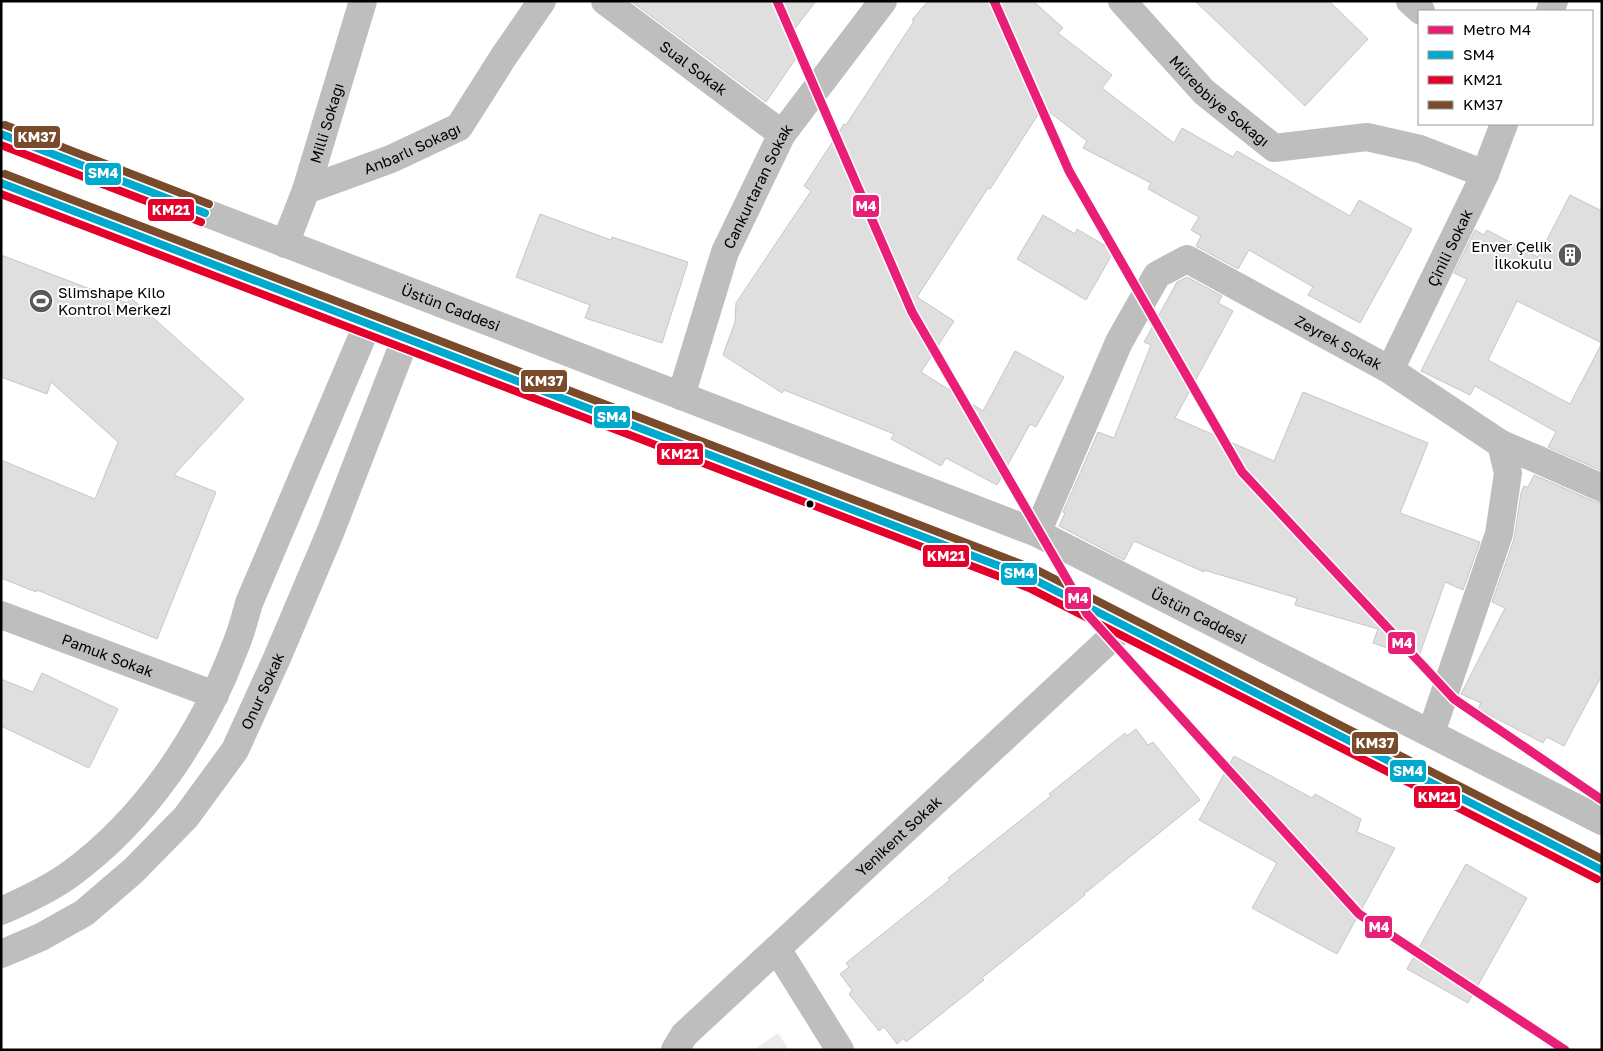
<svg xmlns="http://www.w3.org/2000/svg" width="1603" height="1051" font-family="'Golos Text',sans-serif">
	<rect width="100%" height="100%" fill="#fff"/>
	<!-- green -->
	<polygon fill="#ececec" points="778,1033 789,1050 754,1050"/>
	<!-- building -->
	<g fill="#dfdfdf" stroke="#c7c7c7" fill-rule="evenodd">
		<polygon points="631,1 816,1 786,40 801,51 766,102"/>
		<polygon points="928,1 1033,1 1063,28 1058,33 1112,75 1102,88 1174,143 1182,128 1233,157 1237,151 1350,216 1359,200 1412,229 1360,323 1308,295 1313,287 1249,250 1238,269 1196,246 1201,236 1191,230 1199,217 1148,189 1151,183 1083,148 1087,141 1043,107 990,189 988,188 917,297 954,321 921,372 983,411 1015,351 1064,377 1036,427 1030,424 997,485 946,458 941,466 891,439 894,434 784,390 782,393 723,355 735,322 736,303 811,191 804,186 844,124 846,125 914,21 912,20"/>
		<polygon points="1195,1 1329,1 1368,39 1305,106"/>
		<path d="M1570 195 1602 211V471L1548 447 1556 432 1475 386 1470 395 1421 371 1467 279 1454 273 1475 230 1484 235 1487 230 1538 257ZM1517 301 1602 343 1570 404 1488 360Z"/>
		<polygon points="540,214 611,240 612,237 688,262 662,343 585,318 590,305 516,277"/>
		<polygon points="1043,215 1075,234 1077,229 1114,251 1086,300 1017,259"/>
		<polygon points="1,255 127,303 131,298 244,399 174,475 216,492 157,639 37,590 36,592 1,578 1,460 95,499 118,442 51,382 47,394 1,377"/>
		<polygon points="1187,277 1222,296 1218,303 1233,311 1175,418 1274,461 1303,392 1428,443 1400,513 1480,542 1463,590 1445,582 1418,659 1373,643 1378,629 1295,605 1297,598 1204,570 1204,572 1134,541 1124,560 1059,526 1065,513 1063,512 1098,432 1114,438 1151,345 1144,342 1177,282"/>
		<polygon points="1534,475 1596,502 1602,503 1602,675 1564,746 1547,737 1543,743 1478,709 1481,703 1461,694 1505,608 1492,602 1514,539 1521,493 1524,486 1528,487"/>
		<polygon points="42,673 118,709 89,768 1,726 1,679 33,692"/>
		<polygon points="1136,729 1148,745 1153,742 1200,800 1084,894 1085,895 982,978 984,980 906,1042 904,1038 897,1044 884,1027 879,1031 849,994 852,990 840,974 849,967 846,963 950,880 948,878 1051,796 1049,794 1125,733 1127,736"/>
		<polygon points="1234,756 1312,798 1315,794 1361,819 1357,832 1395,848 1337,954 1252,908 1277,863 1199,820"/>
		<polygon points="1466,864 1527,898 1468,1003 1407,969"/>
	</g>
	<g fill="none" stroke-linecap="round" stroke-linejoin="round">
		<!-- minor -->
		<g stroke="#bebebe" stroke-width="28">
			<path id="s1" d="M605 1 782 134"/>
			<path id="s2" d="M1122 1 1204 92 1274 148 1367 137 1420 149 1485 174"/>
			<polyline points="1410,1 1421,11"/>
			<polyline points="1550,11 1554,1"/>
			<path id="s3" d="M1 134 1037 533 1602 821"/>
			<polyline points="1,183 1033,579 1602,870"/>
			<path id="s4" d="M306 190 391 159 459 127 504 56 542 1"/>
			<path id="s5" d="M285 244 306 190 363 1"/>
			<path id="s6" d="M1390 370 1485 174 1504 124"/>
			<path id="s7" d="M681 396 725 252 782 134 883 1"/>
			<polyline points="1501,444 1539,460 1602,488"/>
			<path id="s8" d="M1037 533 1119 342 1157 275 1187 259 1390 370 1501 444 1508 473 1499 534 1431 733"/>
			<path id="s9" d="M1 615 215 695"/>
			<path d="M1 911C24 901 48 890 69 875 145 820 202 735 235 647 241 633 245 618 249 603L368 323"/>
			<polyline points="777,949 840,1050"/>
			<path id="s10" d="M1 954 41 937 84 913 133 871 186 817 235 750 277 658 330 533 406 337"/>
			<path id="s11" d="M675 1050 684 1035 1124 626"/>
		</g>
		<!-- bus-1 casing -->
		<g stroke="#fff" stroke-width="11">
			<g id="bus-1">
				<polyline points="1,134 205,213"/>
				<polyline points="1,183 1033,579 1602,870"/>
			</g>
		</g>
		<!-- bus-2 casing -->
		<g stroke="#fff" stroke-width="11">
			<g id="bus-2">
				<polyline points="1,145 201,222"/>
				<polyline points="1,194 1029,588 1597,879"/>
			</g>
		</g>
		<!-- bus-3 casing -->
		<g stroke="#fff" stroke-width="11">
			<g id="bus-3">
				<polyline points="5,125 209,204"/>
				<polyline points="5,174 1037,570 1602,859"/>
			</g>
		</g>
		<!-- bus-1 -->
		<use href="#bus-1" stroke="#00a9ce" stroke-width="8"/>
		<!-- bus-2 -->
		<use href="#bus-2" stroke="#e4002b" stroke-width="8"/>
		<!-- bus-3 -->
		<use href="#bus-3" stroke="#7a4b2a" stroke-width="8"/>
		<!-- metro-1 casing -->
		<g stroke="#fff" stroke-width="12">
			<g id="metro-1">
				<polyline points="777,1 912,312 1087,614 1359,914 1565,1050"/>
				<polyline points="994,1 1069,171 1242,472 1454,699 1602,800"/>
			</g>
		</g>
		<!-- metro-1 -->
		<use href="#metro-1" stroke="#e91e76" stroke-width="9"/>
	</g>
	<!-- icons -->
	<defs>
		<g id="building-disc" transform="scale(1.25)"><circle r="9.5" fill="#595959" stroke="#fff"/><path d="M-4-6H4V6H1V3H-1V6H-4ZM-2.5-4.3h1.7v1.8h-1.7ZM.8-4.3h1.7v1.8H.8ZM-2.5-1h1.7V.8h-1.7ZM.8-1h1.7V.8H.8Z" fill="#fff"/></g>
		<g id="stadium-disc" transform="scale(1.25)"><circle r="9.5" fill="#595959" stroke="#fff"/><path d="M0-5a6.5 5 0 1 0 0 10a6.5 5 0 1 0 0-10ZM-3.5-1.8h7v3.6h-7Z" fill="#fff"/></g>
	</defs>
	<g fill-rule="evenodd">
		<use href="#building-disc" x="1570" y="255"/>
		<use href="#stadium-disc" x="41" y="301"/>
	</g>
	<!-- markers -->
	<circle fill="#000" stroke="#fff" stroke-width="2" cx="810" cy="504" r="4.5"/>
	<g text-anchor="middle" dominant-baseline="central" stroke-width="4" stroke-linejoin="round" paint-order="stroke">
		<!-- street labels -->
		<g font-size="15" fill="#000" stroke="#fff">
			<text stroke="none"><textPath href="#s1" startOffset="111">Sual Sokak</textPath></text>
			<text stroke="none"><textPath href="#s2" startOffset="140">Mürebbiye Sokağı</textPath></text>
			<text stroke="none"><textPath href="#s5" startOffset="128">Milli Sokağı</textPath></text>
			<text stroke="none"><textPath href="#s4" startOffset="114">Anbarlı Sokağı</textPath></text>
			<text stroke="none"><textPath href="#s7" startOffset="224">Cankurtaran Sokak</textPath></text>
			<text stroke="none"><textPath href="#s6" startOffset="136">Çinili Sokak</textPath></text>
			<text stroke="none"><textPath href="#s3" startOffset="482">Üstün Caddesi</textPath></text>
			<text stroke="none"><textPath href="#s8" startOffset="492">Zeyrek Sokak</textPath></text>
			<text stroke="none"><textPath href="#s3" startOffset="1292">Üstün Caddesi</textPath></text>
			<text stroke="none"><textPath href="#s9" startOffset="114">Pamuk Sokak</textPath></text>
			<text stroke="none"><textPath href="#s10" startOffset="381">Onur Sokak</textPath></text>
			<text stroke="none"><textPath href="#s11" startOffset="310">Yenikent Sokak</textPath></text>
		</g>
		<!-- poi labels -->
		<g font-size="15" fill="#000" stroke="#fff" text-anchor="end">
			<text x="1552" y="246">Enver Çelik<tspan x="1552" dy="17">İlkokulu</tspan></text>
			<text x="58" y="292" text-anchor="start">Slimshape Kilo<tspan x="58" dy="17">Kontrol Merkezi</tspan></text>
		</g>
	</g>
	<g stroke="#fff" stroke-width="2">
		<rect x="13" y="125" width="48" height="24" rx="5" fill="#7a4b2a"/>
		<rect x="84" y="162" width="38" height="24" rx="5" fill="#00a9ce"/>
		<rect x="852" y="194" width="28" height="24" rx="5" fill="#e91e76"/>
		<rect x="147" y="198" width="48" height="24" rx="5" fill="#e4002b"/>
		<rect x="520" y="369" width="48" height="24" rx="5" fill="#7a4b2a"/>
		<rect x="593" y="405" width="38" height="24" rx="5" fill="#00a9ce"/>
		<rect x="656" y="442" width="48" height="24" rx="5" fill="#e4002b"/>
		<rect x="922" y="544" width="48" height="24" rx="5" fill="#e4002b"/>
		<rect x="1000" y="562" width="38" height="24" rx="5" fill="#00a9ce"/>
		<rect x="1064" y="586" width="28" height="24" rx="5" fill="#e91e76"/>
		<rect x="1387" y="631" width="29" height="24" rx="5" fill="#e91e76"/>
		<rect x="1351" y="731" width="48" height="24" rx="5" fill="#7a4b2a"/>
		<rect x="1389" y="759" width="38" height="24" rx="5" fill="#00a9ce"/>
		<rect x="1413" y="785" width="48" height="24" rx="5" fill="#e4002b"/>
		<rect x="1364" y="915" width="29" height="24" rx="5" fill="#e91e76"/>
	</g>
	<g font-size="14" text-anchor="middle" font-weight="bold" fill="#fff">
		<text x="37" y="142">KM37</text>
		<text x="103" y="178">SM4</text>
		<text x="866" y="211">M4</text>
		<text x="171" y="215">KM21</text>
		<text x="544" y="386">KM37</text>
		<text x="612" y="422">SM4</text>
		<text x="680" y="459">KM21</text>
		<text x="946" y="561">KM21</text>
		<text x="1019" y="578">SM4</text>
		<text x="1078" y="603">M4</text>
		<text x="1402" y="648">M4</text>
		<text x="1375" y="748">KM37</text>
		<text x="1408" y="776">SM4</text>
		<text x="1437" y="802">KM21</text>
		<text x="1379" y="932">M4</text>
	</g>
	<!-- border -->
	<rect width="1603" height="1051" fill="none" stroke="#000000" stroke-width="5"/>
	<!-- legend -->
	<rect x="1418" y="10" width="175" height="115" fill="#ffffff" stroke="#999999"/>
	<rect x="1428" y="26" width="25" height="8" fill="#e91e76" stroke="#999999"/>
	<text x="1463" y="35" font-size="15" fill="#000000">Metro M4</text>
	<rect x="1428" y="51" width="25" height="8" fill="#00a9ce" stroke="#999999"/>
	<text x="1463" y="60" font-size="15" fill="#000000">SM4</text>
	<rect x="1428" y="76" width="25" height="8" fill="#e4002b" stroke="#999999"/>
	<text x="1463" y="85" font-size="15" fill="#000000">KM21</text>
	<rect x="1428" y="101" width="25" height="8" fill="#7a4b2a" stroke="#999999"/>
	<text x="1463" y="110" font-size="15" fill="#000000">KM37</text>
</svg>
